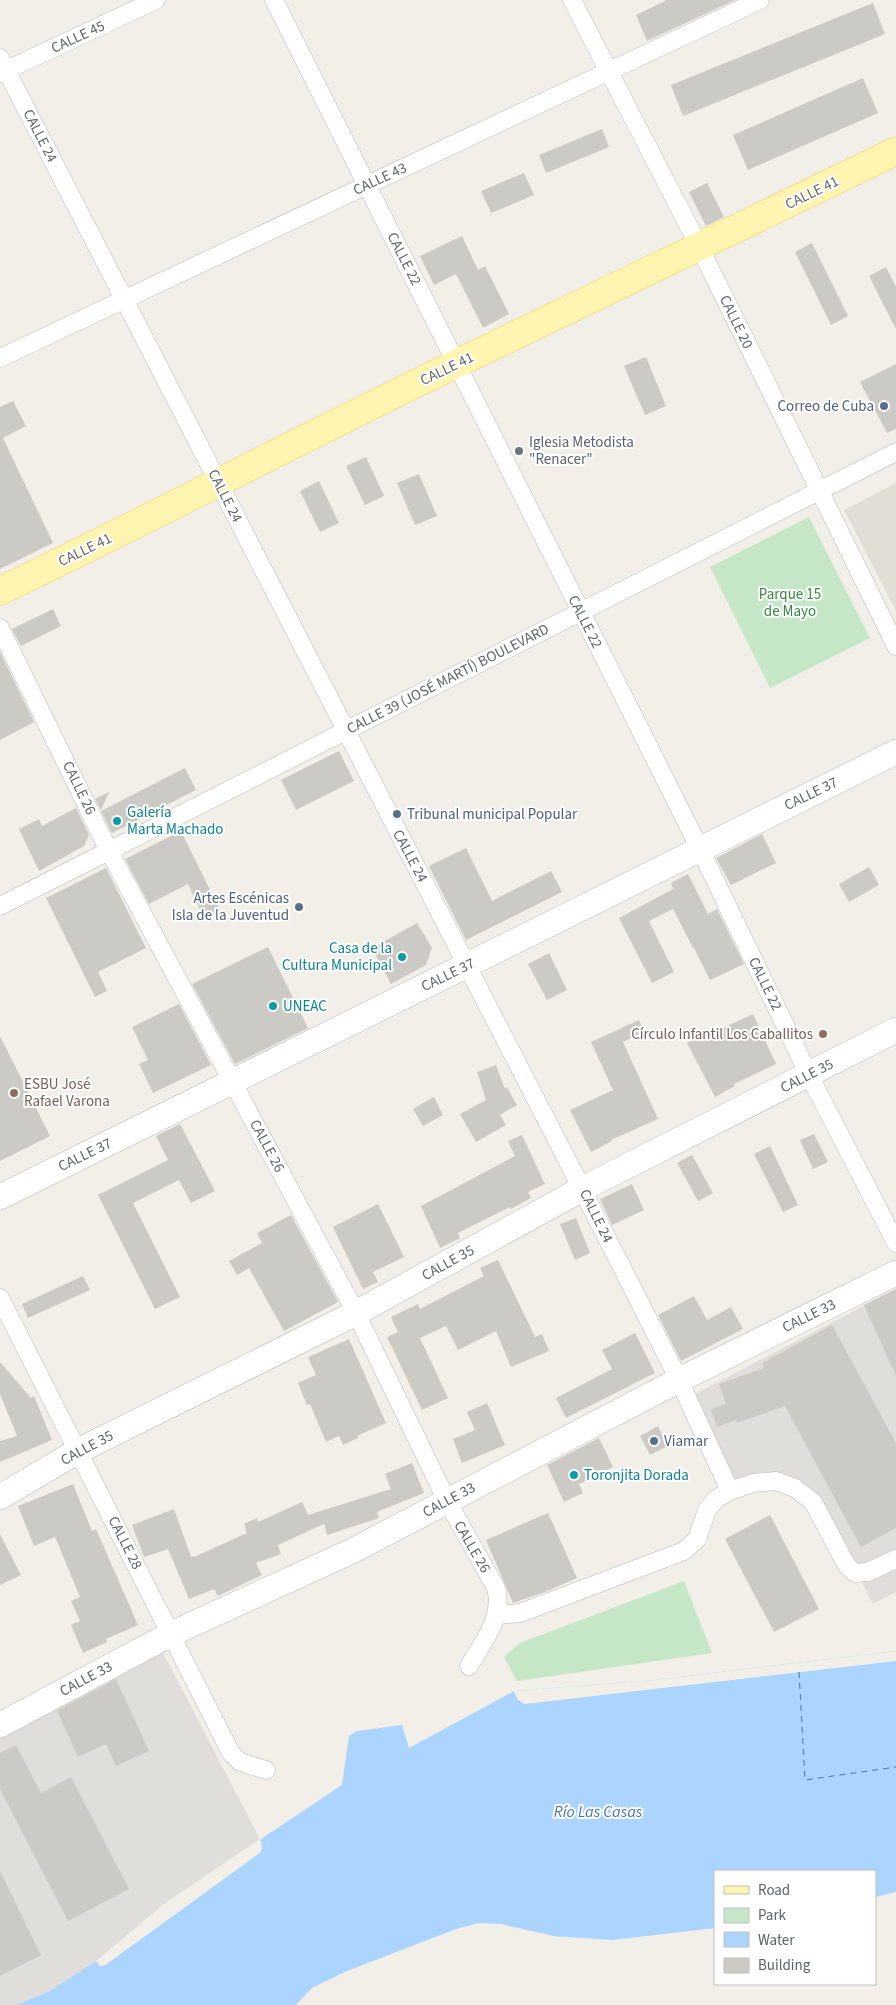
<svg xmlns="http://www.w3.org/2000/svg" width="896" height="2005" font-family="'Source Sans 3',sans-serif">
	<rect width="100%" height="100%" fill="#f1efe8"/>
	<!-- industrial -->
	<g fill="#e0deda">
		<polygon points="896,1289 896,1592 873,1604 820,1501 802,1485 774,1472 756,1473 735,1479 693,1395"/>
		<polygon points="159,1645 260,1839 165,1903 96,1961 50,1991 16,2005 0,2005 0,1737"/>
	</g>
	<!-- education -->
	<polygon fill="#e1ded6" points="896,483 896,611 844,510"/>
	<!-- green -->
	<g fill="#c5e7c7">
		<polygon points="809,517 870,638 770,688 710,567"/>
		<polygon points="684,1581 712,1653 517,1681 504,1657 520,1643"/>
	</g>
	<!-- water -->
	<polygon fill="#abd5fe" points="896,1651 896,1892 875,1897 875,1871 715,1871 715,1928 612,1940 553,1936 502,1924 478,1923 456,1929 347,1971 312,1988 296,2005 16,2005 50,1991 96,1961 165,1903 342,1785 349,1736 357,1731 402,1725 409,1748 514,1691 654,1680"/>
	<!-- pier -->
	<g fill="#f1efe8">
		<polygon points="896,1651 896,1661 525,1704 518,1700 514,1691 654,1680"/>
		<polygon points="260,1839 262,1847 261,1852 104,1966 100,1966 96,1961 165,1903"/>
	</g>
	<g fill="none" stroke-linecap="round" stroke-linejoin="round">
		<!-- ferry -->
		<polyline stroke="#4674b1" stroke-width="1" stroke-dasharray="6 5" stroke-linecap="butt" points="799,1672 805,1780 896,1767"/>
	</g>
	<!-- building -->
	<g fill="#cccac5">
		<polygon points="667,0 735,0 647,41 636,15"/>
		<polygon points="873,3 885,34 683,116 671,85"/>
		<polygon points="863,78 878,113 748,170 733,135"/>
		<polygon points="602,129 609,147 546,173 539,155"/>
		<polygon points="524,173 534,195 491,213 481,191"/>
		<polygon points="707,183 724,217 706,226 689,192"/>
		<polygon points="462,236 478,270 485,266 509,314 483,328 456,274 434,285 420,256"/>
		<polygon points="812,243 848,316 831,325 795,252"/>
		<polygon points="886,267 896,287 896,329 869,276"/>
		<polygon points="646,357 666,406 645,415 624,366"/>
		<polygon points="896,364 896,429 887,433 860,382"/>
		<polygon points="13,401 26,426 3,438 53,543 0,569 0,407"/>
		<polygon points="366,457 384,496 365,505 346,466"/>
		<polygon points="419,474 437,516 415,525 397,483"/>
		<polygon points="319,481 339,523 320,532 300,491"/>
		<polygon points="53,609 61,626 21,646 12,629"/>
		<polygon points="0,652 34,722 0,740"/>
		<polygon points="339,751 354,781 296,810 281,780"/>
		<polygon points="185,768 196,790 112,833 101,811"/>
		<polygon points="109,792 101,810 95,799"/>
		<polygon points="76,808 89,835 84,846 39,871 19,829 39,819 42,826"/>
		<polygon points="181,831 220,910 204,918 188,884 149,904 125,859"/>
		<polygon points="762,834 776,863 731,885 716,858"/>
		<polygon points="466,848 492,901 551,871 562,892 466,940 429,866"/>
		<polygon points="869,867 879,885 849,902 839,884"/>
		<polygon points="106,868 146,948 98,972 107,991 95,997 46,898"/>
		<polygon points="688,874 708,914 717,909 744,964 710,980 694,948 693,948 673,909 649,921 674,972 652,983 619,918 673,889 671,883"/>
		<polygon points="417,923 432,948 426,965 391,984 372,948"/>
		<polygon points="268,947 308,1028 235,1064 192,984"/>
		<polygon points="549,953 567,990 547,1000 528,964"/>
		<polygon points="179,1004 211,1065 153,1093 139,1064 148,1060 132,1027"/>
		<polygon points="753,1014 776,1064 734,1084 735,1086 715,1097 687,1043 707,1032 708,1035"/>
		<polygon points="639,1020 644,1032 623,1042 658,1119 611,1140 612,1141 591,1152 570,1110 613,1090 591,1042"/>
		<polygon points="0,1036 50,1136 0,1161"/>
		<polygon points="496,1065 505,1089 507,1087 517,1105 500,1115 506,1125 476,1142 460,1114 486,1100 477,1072"/>
		<polygon points="434,1097 443,1115 423,1126 413,1109"/>
		<polygon points="180,1124 215,1191 191,1203 179,1180 133,1203 180,1297 155,1309 98,1195 168,1160 156,1136"/>
		<polygon points="814,1134 828,1162 813,1169 800,1140"/>
		<polygon points="522,1135 545,1184 528,1192 531,1198 511,1209 510,1207 458,1233 460,1238 440,1248 421,1206 515,1156 508,1141"/>
		<polygon points="770,1146 798,1205 783,1212 754,1154"/>
		<polygon points="692,1155 713,1193 698,1201 677,1163"/>
		<polygon points="632,1184 644,1210 612,1225 600,1199"/>
		<polygon points="378,1204 404,1257 373,1272 378,1282 363,1289 333,1227"/>
		<polygon points="291,1215 338,1302 284,1331 249,1268 237,1275 229,1261 262,1243 257,1233"/>
		<polygon points="576,1218 590,1253 575,1260 560,1224"/>
		<polygon points="498,1260 535,1337 542,1334 549,1351 511,1367 496,1331 458,1350 446,1326 420,1338 448,1398 422,1410 387,1337 398,1332 391,1317 418,1304 420,1309 484,1276 480,1268"/>
		<polygon points="83,1276 90,1290 28,1318 22,1304"/>
		<polygon points="896,1289 896,1376 864,1305"/>
		<polygon points="694,1296 707,1320 731,1307 743,1329 681,1361 658,1315"/>
		<polygon points="832,1325 896,1443 896,1528 861,1547 785,1406 737,1423 736,1420 717,1427 711,1409 726,1404 719,1384 764,1368 762,1363"/>
		<polygon points="635,1333 655,1373 566,1418 556,1398 612,1369 602,1350"/>
		<polygon points="349,1339 386,1423 357,1436 358,1438 343,1445 339,1436 326,1442 310,1404 307,1405 298,1383 316,1375 308,1357"/>
		<polygon points="0,1362 31,1398 34,1396 52,1440 0,1462 0,1441 17,1436 0,1394"/>
		<polygon points="487,1403 505,1445 462,1463 453,1439 475,1430 467,1412"/>
		<polygon points="658,1426 668,1446 650,1455 640,1436"/>
		<polygon points="599,1438 613,1467 579,1484 583,1493 564,1502 547,1465"/>
		<polygon points="412,1463 424,1493 377,1512 379,1518 327,1535 324,1524 278,1545 281,1554 256,1563 262,1575 218,1596 214,1589 189,1599 168,1549 144,1557 132,1525 174,1509 191,1557 196,1556 247,1533 244,1524 257,1518 258,1522 302,1502 308,1515 391,1489 385,1474"/>
		<polygon points="73,1484 92,1531 96,1529 138,1625 106,1639 107,1642 83,1653 71,1625 80,1621 71,1601 80,1597 55,1537 34,1546 18,1506"/>
		<polygon points="548,1513 577,1578 545,1592 513,1603 486,1540"/>
		<polygon points="770,1515 819,1609 774,1632 725,1539"/>
		<polygon points="0,1534 21,1575 0,1585"/>
		<polygon points="116,1679 149,1751 116,1766 106,1744 78,1757 57,1711"/>
		<polygon points="16,1745 41,1793 71,1777 129,1889 68,1921 0,1789 0,1753"/>
		<polygon points="0,1871 41,1955 0,1976"/>
	</g>
	<g fill="none" stroke-linecap="round" stroke-linejoin="round">
		<!-- street casing -->
		<g stroke="#b8b9be" stroke-width="19">
			<g id="street">
				<polyline points="274,0 700,849 809,1075 896,1243"/>
				<polyline points="572,0 700,248 896,646"/>
				<polyline points="0,58 582,1189 679,1380 730,1491"/>
				<polyline points="0,73 156,0"/>
				<polyline points="0,358 760,0"/>
				<path d="M0 628 109 851 356 1313 447 1501 496 1588C504 1617 483 1642 469 1666"/>
				<polyline points="0,906 896,452"/>
				<polyline points="0,1298 231,1753 240,1762 266,1770"/>
				<polyline points="497,1615 520,1613 684,1551 697,1539 707,1510 716,1499 730,1491 753,1483 776,1481 795,1488 813,1502 847,1566 855,1573 868,1572 896,1559"/>
			</g>
		</g>
		<!-- secondary casing -->
		<g stroke="#b6b9bf" stroke-width="26">
			<g id="secondary">
				<polyline points="0,1197 896,752"/>
				<polyline points="0,1497 78,1451 356,1313 582,1189 896,1030"/>
				<polyline points="0,1725 171,1634 352,1551 679,1380 896,1273"/>
			</g>
		</g>
		<!-- primary casing -->
		<g stroke="#efcf62" stroke-width="29">
			<path id="primary" d="M0 591C154 517 305 437 458 363 604 292 750 223 896 151"/>
		</g>
		<!-- street -->
		<use href="#street" stroke="#fff" stroke-width="18"/>
		<!-- secondary -->
		<use href="#secondary" stroke="#fff" stroke-width="25"/>
		<!-- primary -->
		<use href="#primary" stroke="#fef5b0" stroke-width="28"/>
	</g>
	<!-- markers -->
	<g fill="#5c6f8a" stroke="#fff" stroke-width="2">
		<circle cx="884" cy="406" r="5"/>
		<circle cx="397" cy="814" r="5"/>
		<circle cx="299" cy="907" r="5"/>
		<circle cx="654" cy="1441" r="5"/>
	</g>
	<circle fill="#6b7280" stroke="#fff" stroke-width="2" cx="519" cy="451" r="5"/>
	<g fill="#0f9aa8" stroke="#fff" stroke-width="2">
		<circle cx="117" cy="821" r="5"/>
		<circle cx="402" cy="957" r="5"/>
		<circle cx="273" cy="1006" r="5"/>
		<circle cx="574" cy="1475" r="5"/>
	</g>
	<g fill="#8d6e63" stroke="#fff" stroke-width="2">
		<circle cx="823" cy="1034" r="5"/>
		<circle cx="14" cy="1093" r="5"/>
	</g>
	<g text-anchor="middle" dominant-baseline="central" stroke-width="4" stroke-linejoin="round" paint-order="stroke">
		<!-- street labels -->
		<g font-size="15" fill="#5f6268" stroke="#fff">
			<text transform="translate(78 37) rotate(-25)">CALLE 45</text>
			<text transform="translate(40 136) rotate(63)">CALLE 24</text>
			<text transform="translate(380 179) rotate(-25)">CALLE 43</text>
			<text transform="translate(812 193) rotate(-26)">CALLE 41</text>
			<text transform="translate(404 259) rotate(63)">CALLE 22</text>
			<text transform="translate(736 322) rotate(64)">CALLE 20</text>
			<text transform="translate(447 369) rotate(-26)">CALLE 41</text>
			<text transform="translate(225 496) rotate(63)">CALLE 24</text>
			<text transform="translate(85 550) rotate(-26)">CALLE 41</text>
			<text transform="translate(585 622) rotate(63)">CALLE 22</text>
			<text transform="translate(448 679) rotate(-27)">CALLE 39 (JOSÉ MARTÍ) BOULEVARD</text>
			<text transform="translate(79 788) rotate(64)">CALLE 26</text>
			<text transform="translate(811 794) rotate(-26)">CALLE 37</text>
			<text transform="translate(410 856) rotate(62)">CALLE 24</text>
			<text transform="translate(448 975) rotate(-26)">CALLE 37</text>
			<text transform="translate(765 984) rotate(64)">CALLE 22</text>
			<text transform="translate(807 1076) rotate(-27)">CALLE 35</text>
			<text transform="translate(267 1146) rotate(62)">CALLE 26</text>
			<text transform="translate(85 1155) rotate(-26)">CALLE 37</text>
			<text transform="translate(596 1216) rotate(64)">CALLE 24</text>
			<text transform="translate(448 1263) rotate(-29)">CALLE 35</text>
			<text transform="translate(809 1316) rotate(-26)">CALLE 33</text>
			<text transform="translate(87 1448) rotate(-28)">CALLE 35</text>
			<text transform="translate(449 1500) rotate(-28)">CALLE 33</text>
			<text transform="translate(125 1543) rotate(63)">CALLE 28</text>
			<text transform="translate(472 1547) rotate(60)">CALLE 26</text>
			<text transform="translate(86 1679) rotate(-28)">CALLE 33</text>
		</g>
		<!-- service labels -->
		<g font-size="15" fill="#4e5e75" stroke="#fff" text-anchor="end">
			<text x="874" y="406">Correo de Cuba</text>
			<text x="407" y="814" text-anchor="start">Tribunal municipal Popular</text>
			<text x="289" y="898">Artes Escénicas<tspan x="289" dy="17">Isla de la Juventud</tspan></text>
			<text x="664" y="1441" text-anchor="start">Viamar</text>
		</g>
		<!-- worship labels -->
		<g font-size="15" fill="#5b616d" stroke="#fff" text-anchor="start">
			<text x="529" y="442">Iglesia Metodista<tspan x="529" dy="17">"Renacer"</tspan></text>
		</g>
		<!-- park labels -->
		<g font-size="15" fill="#378640" stroke="#fff">
			<text x="790" y="594">Parque 15<tspan x="790" dy="17">de Mayo</tspan></text>
		</g>
		<!-- culture labels -->
		<g font-size="15" fill="#0d838f" stroke="#fff" text-anchor="start">
			<text x="127" y="812">Galería<tspan x="127" dy="17">Marta Machado</tspan></text>
			<text x="392" y="948" text-anchor="end">Casa de la<tspan x="392" dy="17">Cultura Municipal</tspan></text>
			<text x="283" y="1006">UNEAC</text>
			<text x="584" y="1475">Toronjita Dorada</text>
		</g>
		<!-- education labels -->
		<g font-size="15" fill="#785e54" stroke="#fff" text-anchor="end">
			<text x="813" y="1034">Círculo Infantil Los Caballitos</text>
			<text x="24" y="1084" text-anchor="start">ESBU José<tspan x="24" dy="17">Rafael Varona</tspan></text>
		</g>
		<!-- water labels -->
		<g font-size="16" font-style="italic" fill="#4674b1" stroke="#fff">
			<text x="598" y="1812">Río Las Casas</text>
		</g>
	</g>
	<!-- legend -->
	<rect x="714" y="1870" width="162" height="115" fill="#ffffff" stroke="#bfc0c3"/>
	<rect x="724" y="1886" width="25" height="8" fill="#fef5b0" stroke="#bfc0c3"/>
	<text x="758" y="1895" font-size="15" fill="#5f6268">Road</text>
	<rect x="724" y="1908" width="25" height="15" fill="#c5e7c7" stroke="#bfc0c3"/>
	<text x="758" y="1920" font-size="15" fill="#5f6268">Park</text>
	<rect x="724" y="1932" width="25" height="15" fill="#abd5fe" stroke="#bfc0c3"/>
	<text x="758" y="1945" font-size="15" fill="#5f6268">Water</text>
	<rect x="724" y="1958" width="25" height="15" fill="#cccac5" stroke="#bfc0c3"/>
	<text x="758" y="1970" font-size="15" fill="#5f6268">Building</text>
</svg>
